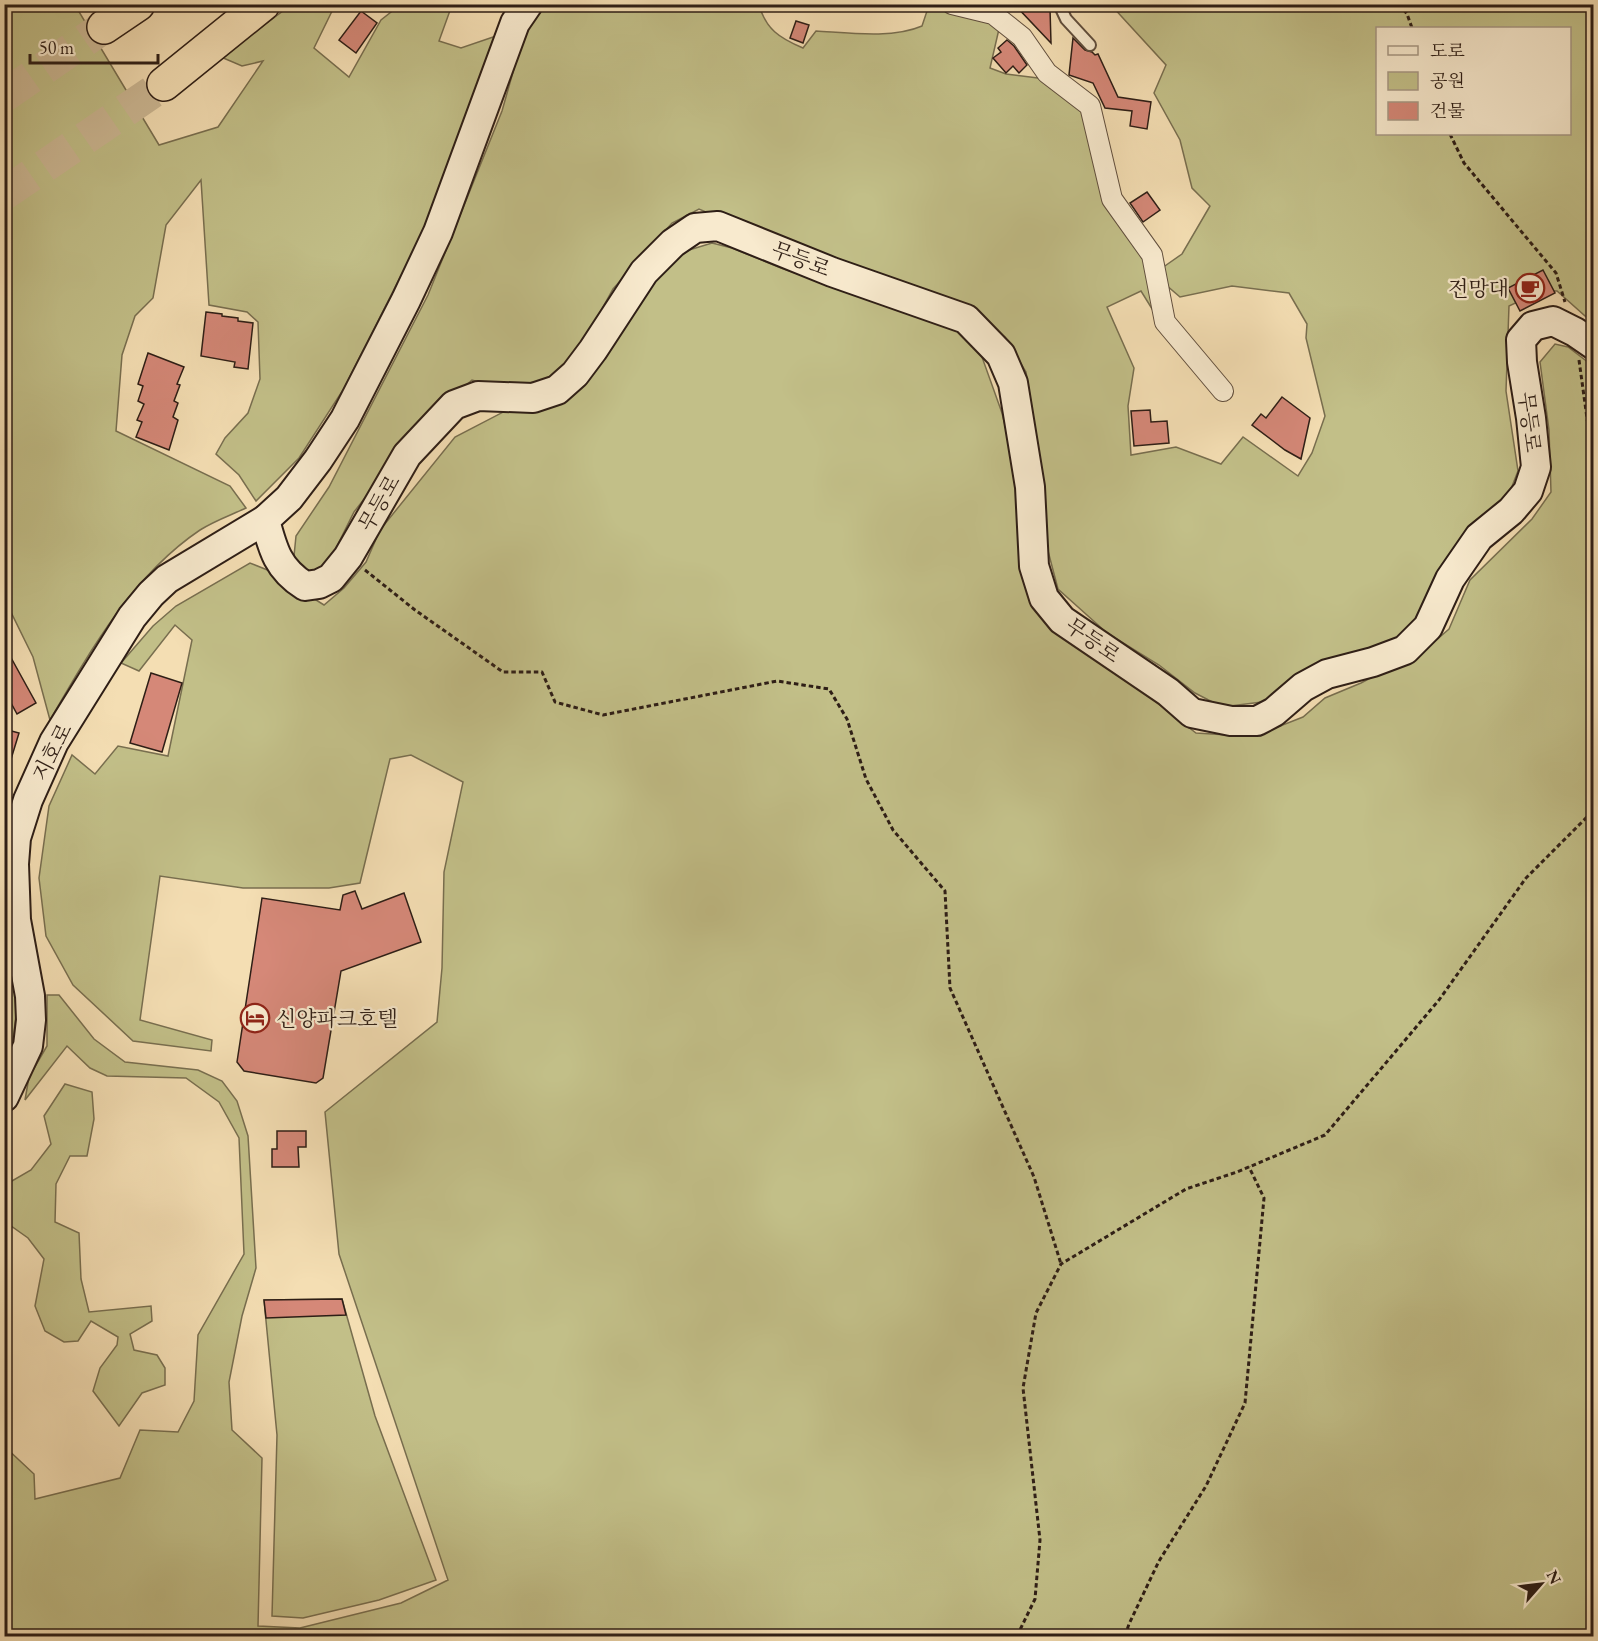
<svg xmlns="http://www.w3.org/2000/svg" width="1598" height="1641" font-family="'EB Garamond','Noto Serif KR',serif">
	<rect width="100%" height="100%" fill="#f4deb3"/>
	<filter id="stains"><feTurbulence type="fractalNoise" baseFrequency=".00333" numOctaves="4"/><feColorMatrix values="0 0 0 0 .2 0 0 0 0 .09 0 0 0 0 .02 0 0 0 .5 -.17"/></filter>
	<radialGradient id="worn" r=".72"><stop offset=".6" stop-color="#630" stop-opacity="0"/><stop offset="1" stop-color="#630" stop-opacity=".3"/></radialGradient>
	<!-- green -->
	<g fill="#c2bf88" stroke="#786e4f" stroke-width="1.5" fill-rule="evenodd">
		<path d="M4 5H75L159 145 218 127 263 61 242 66 221 57 291 5H335L314 48 349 77 381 20 400 5H452L439 41 461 48 499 35 446 187 343 390 299 458 256 501 239 475 216 454 225 438 248 413 260 379 258 322 247 312 209 305 201 180 166 225 153 298 135 316 122 355 116 431 230 486 246 508C231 515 214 521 200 530 133 575 90 651 50 720L33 657 5 600Z"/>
		<path d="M544 5H759C766 29 779 38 803 48L816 31C849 33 892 39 922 26L928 8 987 19 999 29 990 68 1006 74 1046 79 1085 111 1152 275 1154 312 1141 291 1107 307 1134 368 1128 406 1131 455 1176 447 1221 464 1243 437 1298 476 1312 453 1325 416 1306 338 1307 324 1289 293 1232 286 1180 297 1165 284 1162 268 1182 254 1210 206 1192 188 1180 140 1154 93 1166 65 1111 5H1593V323L1557 291H1541L1509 306 1506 391 1518 471 1509 494 1403 636 1330 662 1270 701 1222 707 1195 693 1159 665 1107 633 1058 589 1048 551 1036 471 1033 415 1026 372 1005 337 969 306 732 223 699 209 672 223 613 289 588 334 571 357 538 390 498 387 472 380 426 419 354 512 331 558 320 576 303 569 294 556 296 536 329 487 428 295 502 111 530 12ZM1378 28H1570V134H1378Z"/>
		<polygon points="712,243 732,248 781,268 963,332 982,357 1002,413 1017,474 1022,577 1042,613 1196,733 1228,735 1260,734 1303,717 1325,698 1361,683 1427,648 1449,629 1470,580 1532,519 1551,492 1549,430 1540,362 1555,344 1568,347 1593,366 1593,1636 5,1636 4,1446 34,1474 35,1499 120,1478 140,1430 178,1432 194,1401 198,1335 244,1254 239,1138 219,1102 186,1078 107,1076 90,1068 67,1046 25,1100 29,1077 47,1046 47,995 59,995 94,1039 125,1062 198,1070 222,1081 237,1101 248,1136 256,1268 242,1316 229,1382 232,1430 262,1458 258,1626 300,1628 401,1603 448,1580 339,1254 325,1112 437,1022 442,968 444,872 463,782 411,755 390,759 360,883 329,888 243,888 160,876 140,1020 212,1040 211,1051 133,1041 73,985 46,936 39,878 49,806 72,755 95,774 118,746 168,756 192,640 175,625 139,671 121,663 153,626 176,606 250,563 270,571 324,605 344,588 366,562 380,530 455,437 511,408 554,399 665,266 689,250"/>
		<polygon points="4,918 18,999 13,1040 5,1061"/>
		<polygon points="65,1084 92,1092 94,1119 87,1156 70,1156 56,1184 55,1222 79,1233 81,1279 89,1312 151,1306 152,1321 130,1334 134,1350 157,1355 165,1368 165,1385 142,1393 119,1426 93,1391 100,1368 117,1345 118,1337 91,1321 78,1341 64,1342 45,1331 35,1306 44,1259 28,1238 7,1223 5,1215 5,1185 31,1170 51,1144 44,1116"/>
		<polygon points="342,1299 375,1416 436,1580 379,1600 303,1618 272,1616 277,1435 264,1300"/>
	</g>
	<!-- building -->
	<g fill="#d58878" stroke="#2e1e16" stroke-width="1.5">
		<polygon points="1014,4 1046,4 1050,9 1051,43"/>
		<polygon points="361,11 377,23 356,53 339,40"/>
		<polygon points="796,21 809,25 803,43 790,38"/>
		<polygon points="1073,38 1085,50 1092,52 1095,55 1098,54 1118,97 1151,102 1147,129 1130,126 1132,111 1105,108 1093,83 1069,75"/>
		<polygon points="1007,40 1014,46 1027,65 1019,73 1013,66 1006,73 993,58 1001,52 998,48"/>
		<polygon points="1147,192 1160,210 1143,222 1130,203"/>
		<polygon points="1543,270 1555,293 1520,311 1508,288"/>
		<polygon points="206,312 222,314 222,316 238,318 238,321 253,323 248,369 234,367 235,362 201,356"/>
		<polygon points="148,353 184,367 177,384 180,385 174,401 178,403 173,417 178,420 169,450 136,437 142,422 137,420 144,404 138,401 143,386 138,384"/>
		<polygon points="1282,397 1310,418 1301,459 1285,450 1252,425 1261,414 1266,418"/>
		<polygon points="1150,410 1151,422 1167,421 1169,443 1134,446 1131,411"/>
		<polygon points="4,645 36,703 17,714 4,690"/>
		<polygon points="151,673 182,683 162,752 130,743"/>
		<polygon points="4,729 19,733 8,769 4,769"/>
		<polygon points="355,891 362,909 404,893 421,942 341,971 323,1078 316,1083 244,1071 237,1062 262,898 340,910 343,895"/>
		<polygon points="277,1131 306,1131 306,1147 298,1147 299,1167 272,1167 272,1149 277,1149"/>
		<polygon points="342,1299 346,1315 266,1318 264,1300"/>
	</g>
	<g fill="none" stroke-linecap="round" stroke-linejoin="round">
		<!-- highway-tunnel -->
		<g stroke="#ccb894" stroke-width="33" stroke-dasharray="33 16" stroke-linecap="butt">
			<polyline points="4,96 104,27"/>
			<polyline points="4,194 164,84"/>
		</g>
		<!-- lane casing -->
		<g stroke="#604e3d" stroke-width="14">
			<polyline id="lane" points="1059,4 1066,19 1090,45"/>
		</g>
		<!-- street casing -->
		<g stroke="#604e3d" stroke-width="22">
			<polyline id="street" points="952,4 993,14 1022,37 1047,73 1090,106 1112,199 1152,255 1165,322 1223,391"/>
		</g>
		<!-- secondary casing -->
		<g stroke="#2e1e16" stroke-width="32">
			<g id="secondary">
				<path d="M528 4 515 23 438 232 406 300 345 419 318 460 289 498 265 520C273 550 278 569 305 586L319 584 331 578 348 557 407 455 454 405 478 396 533 398 557 390 575 374 593 350 644 272 673 243 695 228 718 226 832 272 966 319 1001 355 1013 383 1030 487 1034 566 1044 598 1062 620 1168 692 1192 713 1231 721H1257L1274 712 1303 687 1327 674 1373 662 1405 650 1428 627 1450 579 1479 537 1511 511 1528 491 1536 467 1531 418 1522 362 1521 340 1533 326 1553 321 1575 332 1594 345"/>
				<polyline points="4,1097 28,1046 31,1020 30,996 16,920 14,864 16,838 28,800 54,742 132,617 151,594 167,579 265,520"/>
			</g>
		</g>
		<!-- highway casing -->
		<g stroke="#2e1e16" stroke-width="36">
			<g id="highway">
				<polyline points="104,27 138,4"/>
				<polyline points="164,84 263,4"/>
			</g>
		</g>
		<!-- path -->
		<g stroke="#2e1e16" stroke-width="3" stroke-dasharray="4.5 3" stroke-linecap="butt">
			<polyline points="1399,4 1407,14 1412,28"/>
			<polyline points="1450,134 1464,163 1556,273 1565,302"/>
			<polyline points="1579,360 1594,469"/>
			<polyline points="365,570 415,610 503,672 542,672 555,702 603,715 777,681 829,689 847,719 866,779 893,830 945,891 950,988 1034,1177 1061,1264"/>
			<polyline points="1017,1636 1035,1599 1040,1540 1023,1388 1036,1313 1061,1264 1186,1189 1237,1172 1325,1135 1439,1000 1526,878 1594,810"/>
			<polyline points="1125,1636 1129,1624 1159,1561 1206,1486 1245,1403 1264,1198 1249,1167"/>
		</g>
		<!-- lane -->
		<use href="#lane" stroke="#f8eace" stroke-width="10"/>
		<!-- street -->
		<use href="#street" stroke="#f8eace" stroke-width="20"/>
		<!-- secondary -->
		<use href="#secondary" stroke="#f8eace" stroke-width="28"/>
		<!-- highway -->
		<use href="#highway" stroke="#f4deb3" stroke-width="33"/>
	</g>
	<!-- icons -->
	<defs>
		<g id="cafe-ring" transform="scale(1.5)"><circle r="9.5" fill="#f8eace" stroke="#8f2418" stroke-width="1.5"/><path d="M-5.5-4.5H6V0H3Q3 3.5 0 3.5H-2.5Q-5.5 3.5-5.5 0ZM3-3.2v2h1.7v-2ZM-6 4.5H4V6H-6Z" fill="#8f2418"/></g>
		<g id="hotel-ring" transform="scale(1.5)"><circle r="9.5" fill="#f8eace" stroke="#8f2418" stroke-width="1.5"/><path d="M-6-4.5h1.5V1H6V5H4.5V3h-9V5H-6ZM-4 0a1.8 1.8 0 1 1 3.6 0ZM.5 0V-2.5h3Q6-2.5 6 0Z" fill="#8f2418"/></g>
	</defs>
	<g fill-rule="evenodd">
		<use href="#cafe-ring" x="1530" y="288"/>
		<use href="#hotel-ring" x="255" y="1018"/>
	</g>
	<g text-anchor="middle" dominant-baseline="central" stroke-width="4.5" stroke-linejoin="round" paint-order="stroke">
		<!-- street labels -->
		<g font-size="21" fill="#2e1e16" stroke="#f8eace">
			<text transform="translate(801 259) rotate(21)">무등로</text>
			<text transform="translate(1530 422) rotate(83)">무등로</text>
			<text transform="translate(379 503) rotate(-60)">무등로</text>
			<text transform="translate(1093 640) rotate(35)">무등로</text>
			<text transform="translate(52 752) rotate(-63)">지호로</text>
		</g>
		<!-- poi labels -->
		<g font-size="21" fill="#2e1e16" stroke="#f8eace" text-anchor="end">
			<text x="1509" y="288">전망대</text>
			<text x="276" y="1018" text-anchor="start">신양파크호텔</text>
		</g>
	</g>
	<!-- margin -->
	<rect width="1598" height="1641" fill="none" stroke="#f4deb3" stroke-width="24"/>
	<rect x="6" y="6" width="1586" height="1629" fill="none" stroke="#2e1e16" stroke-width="3"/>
	<rect x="12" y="12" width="1574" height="1617" fill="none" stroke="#2e1e16" stroke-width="1.5"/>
	<!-- legend -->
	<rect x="1376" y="27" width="195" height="108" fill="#f8eace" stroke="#a79884" stroke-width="1.5"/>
	<rect x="1388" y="46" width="30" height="9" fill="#f8eace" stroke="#a79884" stroke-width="1.5"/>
	<text x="1430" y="57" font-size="18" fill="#2e1e16">도로</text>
	<rect x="1388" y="72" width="30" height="18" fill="#c2bf88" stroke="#a79884" stroke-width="1.5"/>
	<text x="1430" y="87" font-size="18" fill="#2e1e16">공원</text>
	<rect x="1388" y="102" width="30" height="18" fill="#d58878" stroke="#a79884" stroke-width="1.5"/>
	<text x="1430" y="117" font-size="18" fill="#2e1e16">건물</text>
	<!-- north arrow -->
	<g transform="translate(1541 1584) rotate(62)" stroke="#f8eace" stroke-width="4.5" paint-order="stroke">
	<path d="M0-4.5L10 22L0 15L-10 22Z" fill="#2e1e16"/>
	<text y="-9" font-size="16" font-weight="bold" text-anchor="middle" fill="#2e1e16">N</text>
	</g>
	<!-- scale -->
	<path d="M30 54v9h128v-9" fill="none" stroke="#2e1e16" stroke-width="3"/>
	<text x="39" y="54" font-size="18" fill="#2e1e16" stroke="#f8eace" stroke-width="4.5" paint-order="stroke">50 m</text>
	<rect width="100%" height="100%" filter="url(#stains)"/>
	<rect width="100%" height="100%" fill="url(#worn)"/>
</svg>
